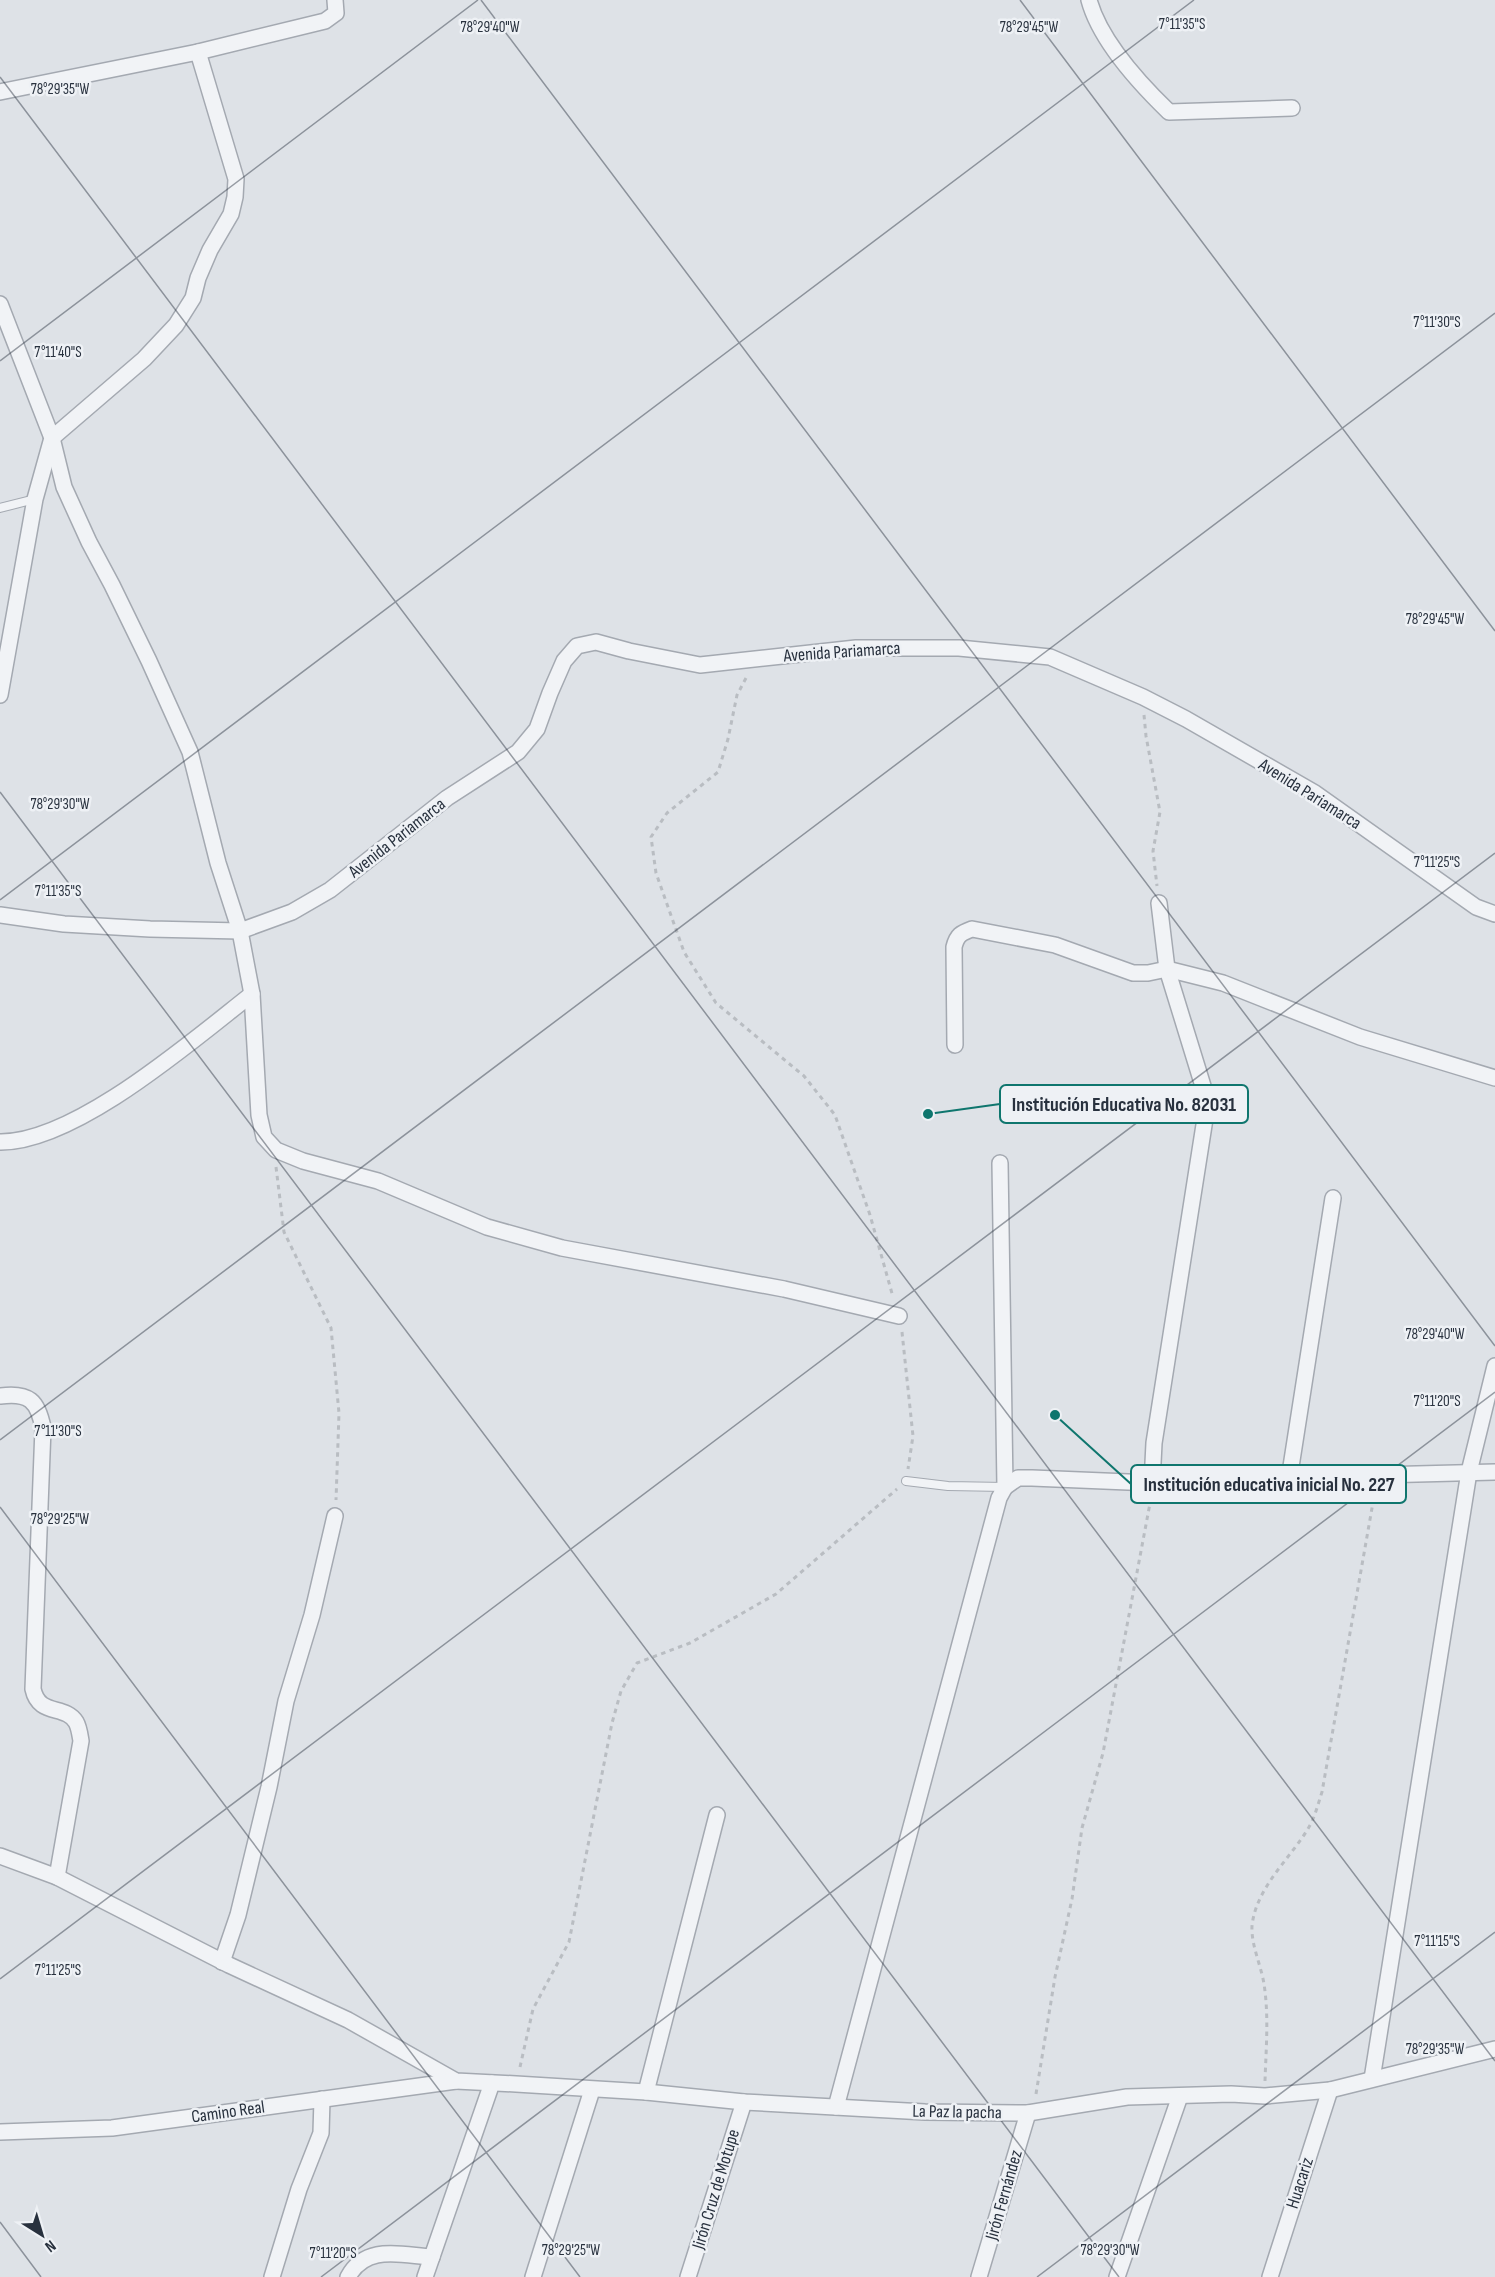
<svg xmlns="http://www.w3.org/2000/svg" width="1495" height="2277" font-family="'Sofia Sans Condensed',sans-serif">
	<rect width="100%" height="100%" fill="#dee2e7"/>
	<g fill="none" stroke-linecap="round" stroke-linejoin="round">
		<!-- service casing -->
		<g stroke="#a4a9b1" stroke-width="10">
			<g id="service">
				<polyline points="0,508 35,499"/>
				<polyline points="906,1481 948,1486 1005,1487"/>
			</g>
		</g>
		<!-- minor casing -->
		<g stroke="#a4a9b1" stroke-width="18">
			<g id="minor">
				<path d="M1089 0C1100 41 1139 83 1169 112L1292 108"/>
				<polyline points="0,92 198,52 325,21 336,13 335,0"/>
				<polyline points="0,304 52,438 64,487 89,542 112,585 149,661 190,752 218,863 240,931 252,994 259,1115 264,1137 276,1150 303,1161 378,1181 487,1227 562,1248 784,1289 899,1316"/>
				<polyline points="0,695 35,499 52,438 144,359 176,325 193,298 198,278 210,250 231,214 235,197 236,179 198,52"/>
				<polyline points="0,915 64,924 150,929 240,931 292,912 330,890 447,798 518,752 537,729 550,693 564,661 577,646 596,642 629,651 700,665 856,648 959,648 1050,657 1143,697 1186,719 1315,793 1476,907 1495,914"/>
				<path d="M955 1045 954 947C957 935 961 933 972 929L1055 945 1133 973H1148L1167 969 1223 983 1360 1037 1495 1078"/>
				<path d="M0 1142C75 1143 193 1040 252 994"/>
				<path d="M0 1396C29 1392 38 1401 43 1428L33 1689C39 1717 65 1704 76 1722 79 1727 80 1735 81 1741L57 1877"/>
				<polyline points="1290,1473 1333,1198"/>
				<polyline points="1152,1483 1154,1443 1207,1106 1203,1086 1167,969 1159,903"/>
				<polyline points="1005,1487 1018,1478 1032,1478 1152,1483 1174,1479 1290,1473 1378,1475 1495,1472"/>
				<polyline points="0,1856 57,1877 229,1965 348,2020 456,2081 516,2084 646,2092 744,2102 925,2112 1028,2113 1127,2097 1231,2094 1265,2096 1330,2090 1495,2049"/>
				<polyline points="222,1962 238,1915 269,1787 286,1701 312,1615 335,1516"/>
				<polyline points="1372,2079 1469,1472 1495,1366"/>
				<polyline points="646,2092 717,1815"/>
				<polyline points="836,2107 999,1498 1005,1487 1000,1163"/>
				<polyline points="0,2132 112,2128 456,2081"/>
				<polyline points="272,2277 299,2189 321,2133 322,2099"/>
				<path d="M348 2277C366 2244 400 2255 432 2257"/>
				<polyline points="425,2277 492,2083"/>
				<polyline points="533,2277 592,2090"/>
				<polyline points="688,2277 744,2102"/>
				<polyline points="979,2277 1028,2113"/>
				<polyline points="1117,2277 1180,2096"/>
				<polyline points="1270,2277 1330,2090"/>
			</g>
		</g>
		<!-- path -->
		<g stroke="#b9bdc2" stroke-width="3" stroke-dasharray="4.5 4.5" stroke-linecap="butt">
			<polyline points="746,678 737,695 728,739 718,772 667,813 651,837 656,873 684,952 716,1003 804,1076 835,1115 870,1215 893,1297"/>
			<polyline points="1144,715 1146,736 1160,812 1153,851 1157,886"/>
			<polyline points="276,1167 284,1232 331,1328 339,1413 336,1500"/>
			<polyline points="902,1332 913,1436 908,1469"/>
			<polyline points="520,2067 533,2009 569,1942 612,1723 621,1691 637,1663 690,1643 776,1594 897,1489"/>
			<path d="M1265 2081C1266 2049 1269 2016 1264 1984 1261 1965 1251 1945 1252 1926 1256 1887 1291 1858 1309 1827 1315 1817 1318 1804 1322 1792L1375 1491"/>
			<polyline points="1036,2094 1055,1977 1072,1899 1082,1828 1103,1753 1151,1498"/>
		</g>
		<!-- service -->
		<use href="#service" stroke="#f1f3f6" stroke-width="8"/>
		<!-- minor -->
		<use href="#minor" stroke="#f1f3f6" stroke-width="15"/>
	</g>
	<!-- ticks -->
	<path fill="none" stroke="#28313e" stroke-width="1.5" stroke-opacity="0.45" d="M481 0 1495 1346M1020 0 1495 631M0 77 1495 2061M0 361 478 0M0 792 1119 2277M0 900 1194 0M0 1440 1495 313M0 1507 580 2277M0 1979 1495 853M0 2222 41 2277M321 2277 1495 1392M1037 2277 1495 1932"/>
	<g text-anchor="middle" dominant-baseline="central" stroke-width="5" stroke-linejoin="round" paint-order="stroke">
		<!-- street labels -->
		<g font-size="18" fill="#28313e" stroke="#eef1f5">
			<text transform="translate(842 652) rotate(-4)">Avenida Pariamarca</text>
			<text transform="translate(1310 794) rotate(32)">Avenida Pariamarca</text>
			<text transform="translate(397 838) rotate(-38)">Avenida Pariamarca</text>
			<text transform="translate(228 2112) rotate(-8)">Camino Real</text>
			<text transform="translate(957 2112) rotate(1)">La Paz la pacha</text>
			<text transform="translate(1300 2183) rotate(-72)">Huacariz</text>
			<text transform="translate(716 2189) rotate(-73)">Jirón Cruz de Motupe</text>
			<text transform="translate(1004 2195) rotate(-74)">Jirón Fernández</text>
		</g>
	</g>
	<g font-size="15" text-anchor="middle" fill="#28313e" stroke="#eef1f5" stroke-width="5" stroke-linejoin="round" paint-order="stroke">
		<text x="1182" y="29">7°11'35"S</text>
		<text x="490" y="32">78°29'40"W</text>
		<text x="1029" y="32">78°29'45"W</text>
		<text x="60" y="94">78°29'35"W</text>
		<text x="1437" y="327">7°11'30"S</text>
		<text x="58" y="357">7°11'40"S</text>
		<text x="1435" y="624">78°29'45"W</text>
		<text x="60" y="809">78°29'30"W</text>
		<text x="1437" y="867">7°11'25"S</text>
		<text x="58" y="896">7°11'35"S</text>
		<text x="1435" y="1339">78°29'40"W</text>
		<text x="1437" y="1406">7°11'20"S</text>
		<text x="58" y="1436">7°11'30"S</text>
		<text x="60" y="1524">78°29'25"W</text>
		<text x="1437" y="1946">7°11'15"S</text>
		<text x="58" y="1975">7°11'25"S</text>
		<text x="1435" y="2054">78°29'35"W</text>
		<text x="571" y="2255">78°29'25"W</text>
		<text x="1110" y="2255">78°29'30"W</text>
		<text x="333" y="2258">7°11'20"S</text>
	</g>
	<!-- callouts -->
	<path fill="none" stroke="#0f766e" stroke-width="2" d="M928 1114L1000 1104M1055 1415L1131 1484"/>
	<g fill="#0f766e" stroke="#eef1f5" stroke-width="2">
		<circle cx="928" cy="1114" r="6"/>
		<circle cx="1055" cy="1415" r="6"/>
	</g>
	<g fill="#eef1f5" stroke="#0f766e" stroke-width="2">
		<rect x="1000" y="1085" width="248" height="38" rx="6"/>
		<rect x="1131" y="1465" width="275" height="38" rx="6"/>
	</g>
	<g font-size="20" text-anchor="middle" font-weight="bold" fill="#28313e">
		<text x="1124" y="1111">Institución Educativa No. 82031</text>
		<text x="1269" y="1491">Institución educativa inicial No. 227</text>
	</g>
	<!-- north arrow -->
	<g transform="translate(42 2235) rotate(143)" stroke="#eef1f5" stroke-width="4.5" paint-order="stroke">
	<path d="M0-4.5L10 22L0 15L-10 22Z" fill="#28313e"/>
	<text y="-9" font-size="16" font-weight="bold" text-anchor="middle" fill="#28313e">N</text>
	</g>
</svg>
